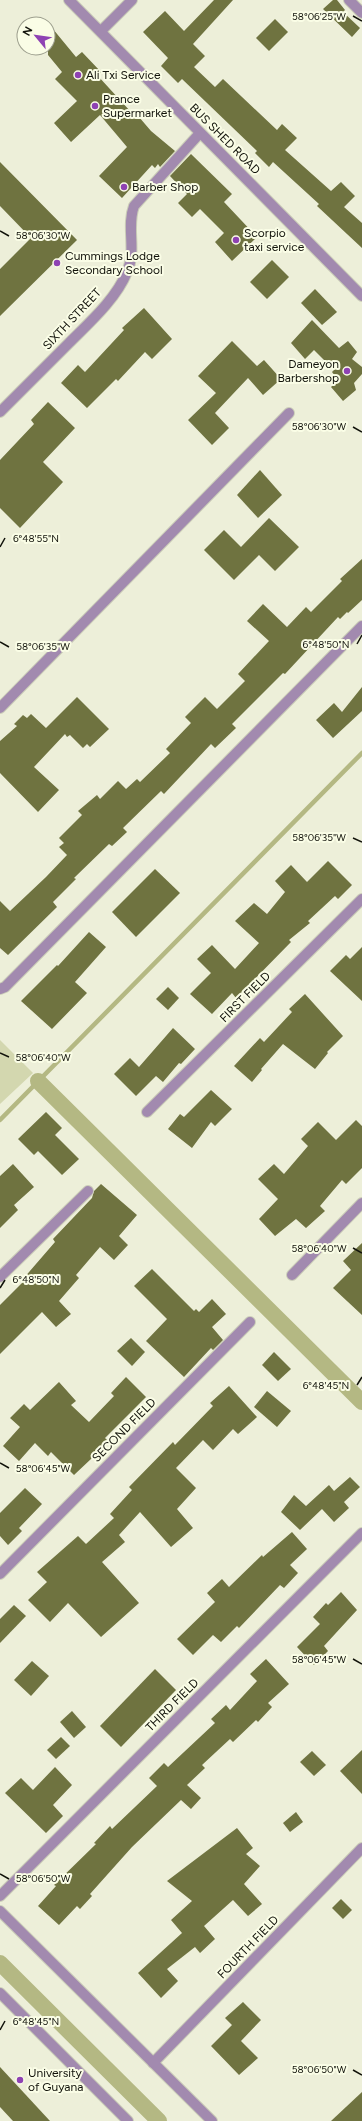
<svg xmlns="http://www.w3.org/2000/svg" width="362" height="2121" font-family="Figtree,sans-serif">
	<rect width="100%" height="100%" fill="#edefd9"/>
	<!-- green -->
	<polygon fill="#d3d7af" points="0,1040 33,1073 0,1104"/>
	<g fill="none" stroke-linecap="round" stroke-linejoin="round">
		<!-- stream -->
		<polyline stroke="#b4b883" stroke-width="4.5" points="0,1120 362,753"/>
		<!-- canal -->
		<g stroke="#b4b883" stroke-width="16">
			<polyline points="38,1081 362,1402"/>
			<polyline points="0,1963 159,2121"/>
		</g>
	</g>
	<!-- building -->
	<g fill="#6f7340">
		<polygon points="214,0 233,0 193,44 205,56 194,67 215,87 223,79 277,130 282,124 297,138 285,150 331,191 341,182 355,196 344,207 362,223 362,248 317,206 319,204 273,162 269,167 255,153 257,151 182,79 178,83 161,66 168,58 143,32 165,11 184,31"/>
		<polygon points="333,0 337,0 345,10 343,12 360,28 352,37 323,9"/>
		<polygon points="275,19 288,32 269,51 256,38"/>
		<polygon points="48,23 76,57 82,52 101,72 98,76 131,112 133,110 151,131 175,151 160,167 158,164 155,168 152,165 122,198 99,176 127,147 100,115 71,142 54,123 77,101 55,79 62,72 48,55"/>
		<polygon points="191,154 232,194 224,202 257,237 232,261 215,242 224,233 200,209 192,217 178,203 187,194 170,176"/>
		<polygon points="0,162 77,240 0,316 0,269 31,238 0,206"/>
		<polygon points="272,260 289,277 267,299 250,282"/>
		<polygon points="315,289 337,312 322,325 301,303"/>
		<polygon points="144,308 172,339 152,359 145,352 118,381 116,379 87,408 61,383 78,365 85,372 124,330 122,328"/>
		<polygon points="312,320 339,348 348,341 357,352 352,359 362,367 362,374 354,383 356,390 343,401 331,387 338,380 332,372 334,370 314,350 305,359 291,343"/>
		<polygon points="232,341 257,366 264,360 281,379 263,395 248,378 215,413 229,428 212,445 188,420 216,393 198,376"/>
		<polygon points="48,402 75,428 43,462 63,482 20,528 0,508 0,460 34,424 31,420"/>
		<polygon points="260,470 282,495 258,518 237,495"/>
		<polygon points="269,518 299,547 275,571 259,555 234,580 204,550 224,530 241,547"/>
		<polygon points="362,559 362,600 348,613 347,612 340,619 338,617 285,674 283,673 232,724 236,728 215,748 211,744 164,794 161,791 123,828 127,832 112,846 109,844 74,878 76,879 53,902 57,907 8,955 0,948 0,901 10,911 46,877 67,855 59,847 64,843 59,838 82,815 78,811 97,795 100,799 118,781 126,789 137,779 140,782 170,753 166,749 191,723 185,717 205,697 217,709 245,681 238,674 269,641 247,621 263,604 287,627 306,607 311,612 342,581 340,579"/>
		<polygon points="362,687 362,711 333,738 316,720 334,703 342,712"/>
		<polygon points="77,697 109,729 90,747 87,744 83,748 70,735 67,737 65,734 34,767 59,790 38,812 0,773 0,741 17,726 14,724 23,715 27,718 31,714 46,728"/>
		<polygon points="328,861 352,885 338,899 335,896 308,921 310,923 289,940 291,942 236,998 232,993 212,1014 190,994 211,973 197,959 212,945 235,969 259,943 235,921 254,903 267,914 285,892 275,881 291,865 307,882"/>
		<polygon points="155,869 180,893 136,937 112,912"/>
		<polygon points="89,932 106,947 75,982 87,993 52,1029 21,1001 57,965 58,966"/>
		<polygon points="362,947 362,1001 330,971 346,955 350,959"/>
		<polygon points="168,987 179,998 168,1010 156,999"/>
		<polygon points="305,994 343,1036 327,1052 328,1053 315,1069 283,1044 261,1069 262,1070 252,1082 234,1066 260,1038 264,1042 292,1012 289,1009"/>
		<polygon points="173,1028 195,1049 181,1064 179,1063 163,1082 156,1076 136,1096 114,1074 130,1058 139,1067"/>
		<polygon points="211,1090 232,1109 215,1126 211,1122 192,1148 168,1129 180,1114 184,1117"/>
		<polygon points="46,1112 62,1128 55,1135 79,1159 62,1175 38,1151 34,1155 18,1139"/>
		<polygon points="356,1120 362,1126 362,1168 346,1184 342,1180 320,1206 325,1211 306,1228 296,1219 275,1236 259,1219 278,1199 258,1179 274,1164 284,1174 308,1146 301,1139 318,1122 336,1140"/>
		<polygon points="13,1164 34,1187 14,1205 18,1210 0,1228 0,1176"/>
		<polygon points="101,1184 137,1215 119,1236 128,1245 114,1260 100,1247 76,1275 79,1278 59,1301 71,1314 56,1327 42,1312 0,1354 0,1305 24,1281 23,1279 55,1242 53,1239 92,1198 94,1191"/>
		<polygon points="362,1243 362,1315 333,1288 351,1270 343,1261"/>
		<polygon points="152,1269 194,1311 196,1309 199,1312 212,1299 226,1314 212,1327 223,1340 213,1350 211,1348 184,1377 146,1341 167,1319 134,1286"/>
		<polygon points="131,1338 145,1352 132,1366 117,1351"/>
		<polygon points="274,1352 291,1369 278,1381 262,1365"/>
		<polygon points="126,1377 146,1397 105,1438 109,1442 74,1475 51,1452 48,1456 35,1443 19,1461 3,1446 20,1427 10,1418 24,1404 30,1410 59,1382 76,1401 71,1405 89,1422 114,1396 111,1393"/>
		<polygon points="229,1386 257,1417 238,1434 233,1429 213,1450 203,1440 176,1468 196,1488 177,1509 193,1528 171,1547 140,1512 119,1535 125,1542 102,1562 139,1603 101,1637 68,1603 50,1622 28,1600 47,1582 37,1572 78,1536 86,1544 114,1518 110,1514 132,1490 129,1487 173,1442 175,1445 213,1406 210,1403"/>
		<polygon points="267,1391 291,1411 277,1427 254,1407"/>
		<polygon points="350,1477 360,1487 344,1502 349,1508 334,1522 322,1509 300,1530 281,1512 294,1495 306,1506 329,1485 334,1491"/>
		<polygon points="25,1488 42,1504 19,1528 22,1531 8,1545 0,1536 0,1513"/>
		<polygon points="292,1532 307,1549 290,1565 298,1573 284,1588 280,1585 239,1628 237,1626 221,1642 213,1635 193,1655 177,1639 215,1602 207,1593 222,1579 229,1587 262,1555 263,1557"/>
		<polygon points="341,1592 357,1610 324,1646 328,1651 314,1665 297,1647 320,1624 313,1617 326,1603 328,1605"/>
		<polygon points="14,1605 26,1616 0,1643 0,1619"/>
		<polygon points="266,1659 289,1684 268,1703 272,1707 258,1722 256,1720 233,1742 230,1739 202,1765 205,1768 187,1785 201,1798 191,1809 181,1800 132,1847 90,1894 92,1896 80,1909 77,1906 59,1925 38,1906 56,1886 54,1885 96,1844 94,1843 110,1826 112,1829 157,1786 149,1778 164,1763 168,1767 215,1723 211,1719 226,1705 230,1710 257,1681 250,1674"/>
		<polygon points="32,1661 49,1676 31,1696 14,1680"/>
		<polygon points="155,1669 176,1690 121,1747 100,1726"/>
		<polygon points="72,1711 86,1727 74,1738 60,1722"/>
		<polygon points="61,1737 70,1746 56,1759 47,1750"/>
		<polygon points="362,1750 362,1794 340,1771"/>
		<polygon points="312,1751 326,1765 314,1776 300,1762"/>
		<polygon points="55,1767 72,1785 53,1805 63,1816 46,1833 5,1793 21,1778 33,1790"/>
		<polygon points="296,1812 303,1822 290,1832 283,1823"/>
		<polygon points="237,1828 253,1848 246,1854 260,1866 244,1884 262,1904 248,1916 233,1900 204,1926 215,1939 200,1953 195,1947 167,1969 178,1981 161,1998 138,1973 182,1933 171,1920 192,1901 167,1881"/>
		<polygon points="341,1899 352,1910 343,1919 332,1908"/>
		<polygon points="243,2002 261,2020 241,2041 258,2058 239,2075 211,2046 232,2025 225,2018"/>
		<polygon points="0,2067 50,2121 13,2121 0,2107"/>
		<polygon points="362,2092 362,2121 331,2121"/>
	</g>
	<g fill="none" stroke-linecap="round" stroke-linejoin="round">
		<!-- minor casing -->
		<g stroke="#caccb8" stroke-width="12">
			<g id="minor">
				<polyline points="69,0 362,296"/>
				<polyline points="349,0 362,13"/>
				<polyline points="101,31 132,0"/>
				<path d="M0 412C23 389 46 366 69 343 90 322 116 299 127 272 137 250 126 227 134 206L200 133"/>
				<polyline points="0,708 289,413"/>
				<polyline points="0,989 5,987 362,626"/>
				<polyline points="147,1112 362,899"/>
				<polyline points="292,1275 362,1203"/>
				<polyline points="0,1277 88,1191"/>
				<polyline points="0,1574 250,1322"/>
				<polyline points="0,1896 362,1533"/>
				<polyline points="0,1911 212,2121"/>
				<polyline points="0,1993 128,2121"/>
				<polyline points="153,2063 362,1848"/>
			</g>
		</g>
		<!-- minor -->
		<use href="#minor" stroke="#a28aaf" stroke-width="10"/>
	</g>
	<!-- ticks -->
	<path fill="none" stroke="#11120a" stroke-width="1.5" d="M353 16 362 21M0 231 9 236M353 427 362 432M0 547 5 538M0 642 9 647M357 644 362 635M353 838 362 842M0 1053 9 1057M353 1248 362 1253M0 1288 5 1280M357 1385 362 1377M0 1463 9 1468M353 1659 362 1664M0 1874 9 1879M0 2030 5 2021M353 2070 362 2075"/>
	<!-- markers -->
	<g fill="#8e42b3" stroke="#fafde6" stroke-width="1.5">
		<circle cx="78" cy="75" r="4"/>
		<circle cx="95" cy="106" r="4"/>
		<circle cx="124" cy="187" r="4"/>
		<circle cx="236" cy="240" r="4"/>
		<circle cx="57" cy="263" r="4"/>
		<circle cx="347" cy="371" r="4"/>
		<circle cx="20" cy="2080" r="4"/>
	</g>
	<g text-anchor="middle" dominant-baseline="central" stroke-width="4" stroke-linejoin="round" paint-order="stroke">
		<!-- poi labels -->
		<g font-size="12" fill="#11120a" stroke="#fafde6" text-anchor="start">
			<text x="86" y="75">Ali Txi Service</text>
			<text x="103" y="99">Prance<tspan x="103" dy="14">Supermarket</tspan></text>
			<text x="132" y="187">Barber Shop</text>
			<text x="244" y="233">Scorpio<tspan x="244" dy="14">taxi service</tspan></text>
			<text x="65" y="256">Cummings Lodge<tspan x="65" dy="14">Secondary School</tspan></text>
			<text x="339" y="364" text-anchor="end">Dameyon<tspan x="339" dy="14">Barbershop</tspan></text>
			<text x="28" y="2073">University<tspan x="28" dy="14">of Guyana</tspan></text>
		</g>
		<!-- street labels -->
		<g font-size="12" fill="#11120a" stroke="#fafde6">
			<text transform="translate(225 139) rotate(45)">BUS SHED ROAD</text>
			<text transform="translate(72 319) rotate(-47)">SIXTH STREET</text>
			<text transform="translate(245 997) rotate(-45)">FIRST FIELD</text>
			<text transform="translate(124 1430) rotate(-45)">SECOND FIELD</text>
			<text transform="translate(172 1705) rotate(-45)">THIRD FIELD</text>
			<text transform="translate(248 1947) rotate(-46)">FOURTH FIELD</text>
		</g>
	</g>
	<g font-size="10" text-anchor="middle" fill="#11120a" stroke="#fafde6" stroke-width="4" stroke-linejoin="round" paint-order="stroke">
		<text x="319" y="20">58°06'25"W</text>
		<text x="43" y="239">58°06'30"W</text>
		<text x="319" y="430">58°06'30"W</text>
		<text x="36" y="542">6°48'55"N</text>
		<text x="326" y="648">6°48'50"N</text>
		<text x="43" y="650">58°06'35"W</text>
		<text x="319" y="841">58°06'35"W</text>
		<text x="43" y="1061">58°06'40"W</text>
		<text x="319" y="1252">58°06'40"W</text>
		<text x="36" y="1283">6°48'50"N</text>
		<text x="326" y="1389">6°48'45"N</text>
		<text x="43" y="1472">58°06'45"W</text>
		<text x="319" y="1663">58°06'45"W</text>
		<text x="43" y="1882">58°06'50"W</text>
		<text x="36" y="2025">6°48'45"N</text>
		<text x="319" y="2073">58°06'50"W</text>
	</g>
	<!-- north arrow -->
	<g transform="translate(36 36) rotate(299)"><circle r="19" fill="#fafde6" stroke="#9d9f8e"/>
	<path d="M0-3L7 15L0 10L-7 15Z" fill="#8e42b3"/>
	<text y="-6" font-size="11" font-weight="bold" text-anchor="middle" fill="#11120a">N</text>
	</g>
</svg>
